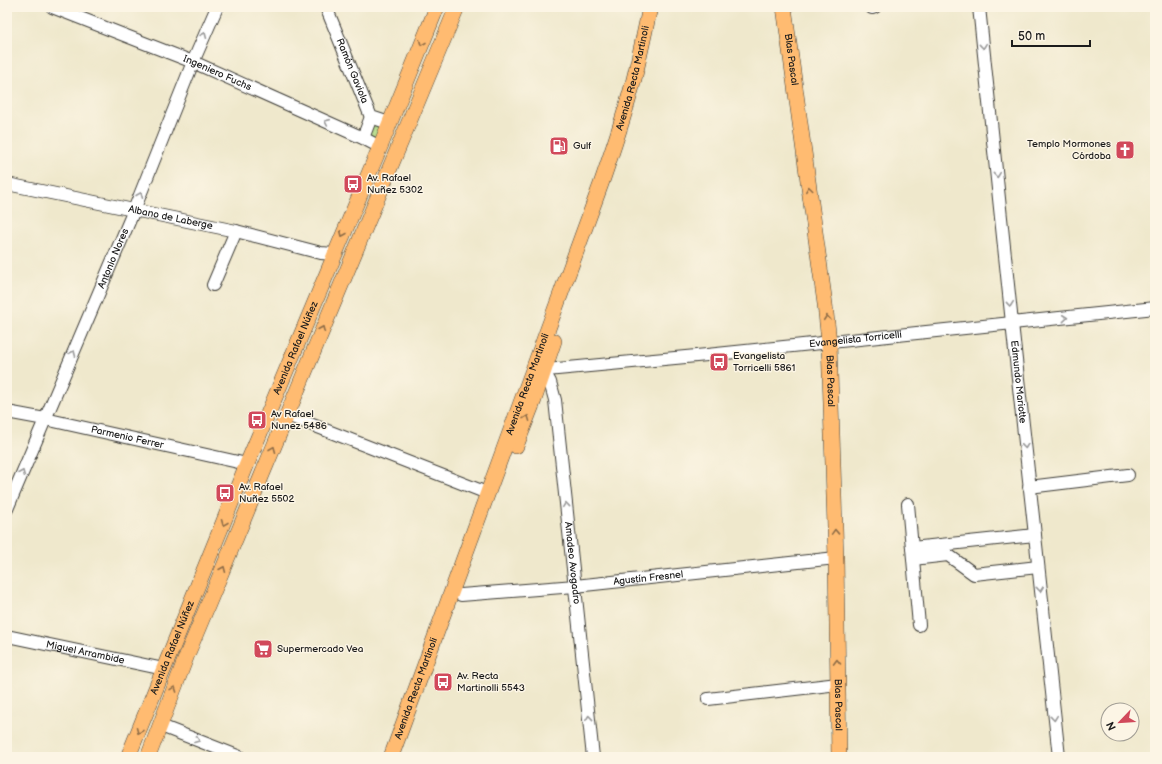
<svg xmlns="http://www.w3.org/2000/svg" width="1162" height="764" font-family="'Balsamiq Sans',sans-serif">
	<rect width="100%" height="100%" fill="#fcf5e5"/>
	<filter id="ink" filterUnits="userSpaceOnUse"><feTurbulence type="fractalNoise" baseFrequency=".025" numOctaves="2"/><feDisplacementMap in="SourceGraphic" scale="8" xChannelSelector="R" yChannelSelector="G"/><feConvolveMatrix kernelMatrix="1 2 1 2 8 2 1 2 1" color-interpolation-filters="sRGB"/></filter>
	<filter id="wash" filterUnits="userSpaceOnUse"><feTurbulence type="fractalNoise" baseFrequency=".012" numOctaves="4" result="noise"/><feDisplacementMap in="SourceGraphic" scale="16" xChannelSelector="R" yChannelSelector="G"/><feGaussianBlur stdDeviation="0.9" result="paint"/><feColorMatrix in="noise" values="0 0 0 0 0 0 0 0 0 0 0 0 0 0 0 0 0 1.4 0 .05"/><feComposite in="paint" operator="in"/></filter>
	<g filter="url(#wash)">
		<rect width="100%" height="100%" fill="#efe8cc"/>
		<!-- green -->
		<polygon fill="#b1da85" stroke="#667b50" points="371,120 383,124 376,140 365,136"/>
	</g>
	<g filter="url(#ink)">
		<g fill="none" stroke-linecap="round" stroke-linejoin="round">
			<!-- minor casing -->
			<g stroke="#3c3b36" stroke-width="14">
				<g id="minor">
					<path id="s1" d="M52 7 193 62 363 138 380 147"/>
					<path id="s2" d="M326 7 371 117 389 123"/>
					<path id="s3" d="M979 7 1012 323 1059 757"/>
					<polyline points="872,8 875,7"/>
					<polyline points="363,138 371,117"/>
					<path id="s4" d="M7 184 236 231 321 253 334 254"/>
					<polyline points="213,285 236,231"/>
					<path id="s5" d="M536 371 707 355 1155 308"/>
					<path id="s6" d="M544 371 550 382 555 400 593 757"/>
					<path id="s7" d="M7 412 45 419 247 464"/>
					<polyline points="287,415 487,493"/>
					<polyline points="1029,487 1128,475"/>
					<polyline points="908,504 919,625"/>
					<path id="s8" d="M7 509 134 210 193 62 217 7"/>
					<polyline points="912,548 1035,535"/>
					<polyline points="913,559 948,555 974,574 1038,567"/>
					<path id="s9" d="M461 595 575 586 836 558"/>
					<path id="s10" d="M7 636 164 669"/>
					<polyline points="708,699 838,684"/>
					<polyline points="161,726 240,757"/>
				</g>
			</g>
			<!-- major casing -->
			<g stroke="#3c3b36" stroke-width="16">
				<g id="major">
					<path id="s11" d="M784 7 825 304 829 342 836 558 839 757"/>
					<polyline points="516,446 534,400 554,341"/>
					<path id="s12" d="M128 757 247 464 380 147 437 7"/>
					<polyline points="148,757 187,655 457,7"/>
					<path id="s13" d="M391 757 601 184C613 149 625 115 634 79 640 55 645 31 650 7"/>
				</g>
			</g>
			<!-- minor -->
			<use href="#minor" stroke="#fff" stroke-width="12"/>
			<!-- major -->
			<use href="#major" stroke="#ffbb71" stroke-width="15"/>
		</g>
		<!-- one-way arrows -->
		<defs><path id="oneway-chevron" d="M-2-3.5L2.5 0L-2 3.5" fill="none" stroke-width="1.6" stroke-linecap="round" stroke-linejoin="round"/></defs>
		<g stroke="#999">
			<use href="#oneway-chevron" transform="translate(204 35) rotate(-67)"/>
			<use href="#oneway-chevron" transform="translate(983 46) rotate(84)"/>
			<use href="#oneway-chevron" transform="translate(327 122) rotate(-156)"/>
			<use href="#oneway-chevron" transform="translate(997 175) rotate(84)"/>
			<use href="#oneway-chevron" transform="translate(140 195) rotate(-68)"/>
			<use href="#oneway-chevron" transform="translate(1010 304) rotate(84)"/>
			<use href="#oneway-chevron" transform="translate(1065 318) rotate(-6)"/>
			<use href="#oneway-chevron" transform="translate(73 353) rotate(-67)"/>
			<use href="#oneway-chevron" transform="translate(1025 446) rotate(84)"/>
			<use href="#oneway-chevron" transform="translate(22 473) rotate(-67)"/>
			<use href="#oneway-chevron" transform="translate(566 505) rotate(-96)"/>
			<use href="#oneway-chevron" transform="translate(1040 589) rotate(84)"/>
			<use href="#oneway-chevron" transform="translate(589 718) rotate(-96)"/>
			<use href="#oneway-chevron" transform="translate(1054 718) rotate(84)"/>
			<use href="#oneway-chevron" transform="translate(197 740) rotate(21)"/>
		</g>
		<g stroke="#8e6c46">
			<use href="#oneway-chevron" transform="translate(422 43) rotate(112)"/>
			<use href="#oneway-chevron" transform="translate(809 189) rotate(-98)"/>
			<use href="#oneway-chevron" transform="translate(343 234) rotate(113)"/>
			<use href="#oneway-chevron" transform="translate(827 318) rotate(-95)"/>
			<use href="#oneway-chevron" transform="translate(322 329) rotate(-67)"/>
			<use href="#oneway-chevron" transform="translate(527 418) rotate(-69)"/>
			<use href="#oneway-chevron" transform="translate(273 449) rotate(-68)"/>
			<use href="#oneway-chevron" transform="translate(224 523) rotate(112)"/>
			<use href="#oneway-chevron" transform="translate(835 532) rotate(-92)"/>
			<use href="#oneway-chevron" transform="translate(223 569) rotate(-67)"/>
			<use href="#oneway-chevron" transform="translate(837 662) rotate(-91)"/>
			<use href="#oneway-chevron" transform="translate(174 689) rotate(-70)"/>
			<use href="#oneway-chevron" transform="translate(139 731) rotate(112)"/>
		</g>
	</g>
	<!-- icons -->
	<defs>
		<g id="fuel-square" transform="scale(1)"><rect x="-9" y="-9" width="18" height="18" rx="4" fill="#d1495b" stroke="#fcf5e5"/><path d="M-5.5-6h7V0h2V4h1.3V-2.5L3-4.5l.8-.8L6-3V5H2.5V1h-1V6h-7ZM-4.2-4.7v3.2H.2V-4.7Z" fill="#fff"/></g>
		<g id="church-square" transform="scale(1)"><rect x="-9" y="-9" width="18" height="18" rx="4" fill="#d1495b" stroke="#fcf5e5"/><path d="M-1.2-6h2.4v3.5h3.3v2.4h-3.3V6h-2.4V-.1h-3.3v-2.4h3.3Z" fill="#fff"/></g>
		<g id="bus-square" transform="scale(1)"><rect x="-9" y="-9" width="18" height="18" rx="4" fill="#d1495b" stroke="#fcf5e5"/><path d="M-5-6H5V4H4V6H2V4H-2V6H-4V4H-5ZM-3.5-4V0h7V-4ZM-3.5 1.2v1.5H-2V1.2ZM2 1.2v1.5H3.5V1.2Z" fill="#fff"/></g>
		<g id="supermarket-square" transform="scale(1)"><rect x="-9" y="-9" width="18" height="18" rx="4" fill="#d1495b" stroke="#fcf5e5"/><path d="M-6-5.5h2.5l.6 2H6L4.5 2H-2.5L-4.4-4H-6ZM-1.5 3.2a1.3 1.3 0 1 0 .1 0ZM3 3.2a1.3 1.3 0 1 0 .1 0Z" fill="#fff"/></g>
	</defs>
	<g fill-rule="evenodd">
		<use href="#fuel-square" x="559" y="146"/>
		<use href="#church-square" x="1125" y="150"/>
		<use href="#bus-square" x="353" y="184"/>
		<use href="#bus-square" x="719" y="362"/>
		<use href="#bus-square" x="257" y="420"/>
		<use href="#bus-square" x="225" y="493"/>
		<use href="#supermarket-square" x="263" y="649"/>
		<use href="#bus-square" x="443" y="682"/>
	</g>
	<g text-anchor="middle" dominant-baseline="central" stroke-width="3" stroke-linejoin="round" paint-order="stroke">
		<!-- street labels -->
		<g font-size="10" fill="#1c1c1c" stroke="#fcf5e5">
			<text stroke="none"><textPath href="#s11" startOffset="53">Blas Pascal</textPath></text>
			<text stroke="none"><textPath href="#s2" startOffset="69">Ramón Gaviola</textPath></text>
			<text stroke="none"><textPath href="#s1" startOffset="178">Ingeniero Fuchs</textPath></text>
			<text stroke="none"><textPath href="#s13" startOffset="721">Avenida Recta Martinoli</textPath></text>
			<text stroke="none"><textPath href="#s4" startOffset="167">Albano de Laberge</textPath></text>
			<text stroke="none"><textPath href="#s8" startOffset="272">Antonio Nores</textPath></text>
			<text stroke="none"><textPath href="#s5" startOffset="321">Evangelista Torricelli</textPath></text>
			<text stroke="none"><textPath href="#s12" startOffset="442">Avenida Rafael Núñez</textPath></text>
			<text stroke="none"><textPath href="#s11" startOffset="377">Blas Pascal</textPath></text>
			<text stroke="none"><textPath href="#s3" startOffset="377">Edmundo Mariotte</textPath></text>
			<text stroke="none"><textPath href="#s13" startOffset="397">Avenida Recta Martinoli</textPath></text>
			<text stroke="none"><textPath href="#s7" startOffset="123">Parmenio Ferrer</textPath></text>
			<text stroke="none"><textPath href="#s6" startOffset="195">Amadeo Avogadro</textPath></text>
			<text stroke="none"><textPath href="#s9" startOffset="188">Agustín Fresnel</textPath></text>
			<text stroke="none"><textPath href="#s12" startOffset="118">Avenida Rafael Núñez</textPath></text>
			<text stroke="none"><textPath href="#s10" startOffset="80">Miguel Arrambide</textPath></text>
			<text stroke="none"><textPath href="#s13" startOffset="73">Avenida Recta Martinoli</textPath></text>
			<text stroke="none"><textPath href="#s11" startOffset="701">Blas Pascal</textPath></text>
		</g>
		<!-- poi labels -->
		<g font-size="10" fill="#1c1c1c" stroke="#fcf5e5" text-anchor="start">
			<text x="1111" y="144" text-anchor="end">Templo Mormones<tspan x="1111" dy="12">Córdoba</tspan></text>
			<text x="573" y="146">Gulf</text>
			<text x="367" y="178">Av. Rafael<tspan x="367" dy="12">Nuñez 5302</tspan></text>
			<text x="733" y="356">Evangelista<tspan x="733" dy="12">Torricelli 5861</tspan></text>
			<text x="271" y="414">Av Rafael<tspan x="271" dy="12">Nunez 5486</tspan></text>
			<text x="239" y="487">Av. Rafael<tspan x="239" dy="12">Nuñez 5502</tspan></text>
			<text x="277" y="649">Supermercado Vea</text>
			<text x="457" y="676">Av. Recta<tspan x="457" dy="12">Martinolli 5543</tspan></text>
		</g>
	</g>
	<!-- margin -->
	<rect width="1162" height="764" fill="none" stroke="#fcf5e5" stroke-width="24"/>
	<!-- north arrow -->
	<g transform="translate(1120 722) rotate(245)"><circle r="19" fill="#fcf5e5" stroke="#a29e95"/>
	<path d="M0-3L7 15L0 10L-7 15Z" fill="#d1495b"/>
	<text y="-6" font-size="11" font-weight="bold" text-anchor="middle" fill="#1c1c1c">N</text>
	</g>
	<!-- scale -->
	<path d="M1012 40v6h78v-6" fill="none" stroke="#1c1c1c" stroke-width="2"/>
	<text x="1018" y="40" font-size="12" fill="#1c1c1c" stroke="#fcf5e5" stroke-width="3" paint-order="stroke">50 m</text>
</svg>
